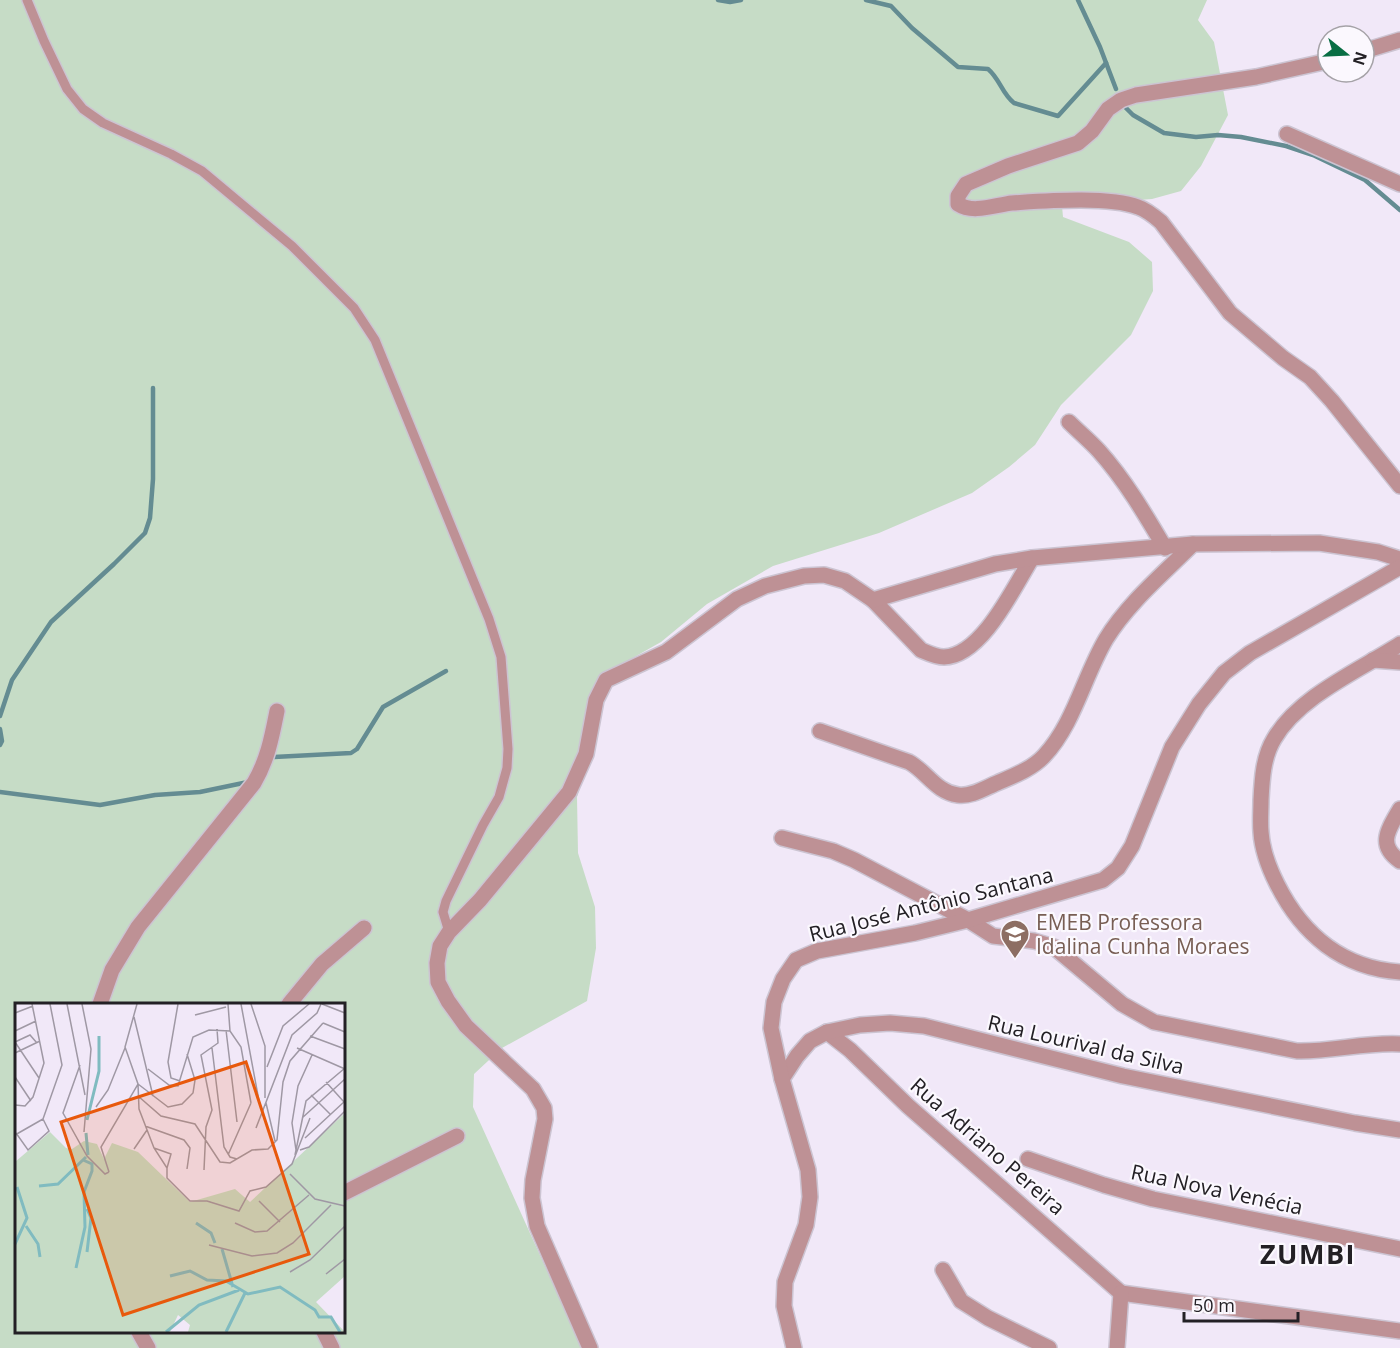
<svg xmlns="http://www.w3.org/2000/svg" width="1400" height="1348" font-family="'Open Sans',sans-serif">
	<rect width="100%" height="100%" fill="#f1e8f8"/>
	<!-- green -->
	<path fill="#c6dcc6" fill-rule="evenodd" d="M0 0H1207L1198 20 1214 42 1228 115 1201 166 1181 191 1152 199 1062 206 1063 217 1129 242 1152 262 1153 291 1131 335 1061 405 1035 445 1009 467 972 493 879 533 773 566 707 604 661 642 599 677 590 755 577 797 578 853 595 907 596 948 587 1001 502 1048 474 1074 473 1107 582 1348H0ZM16 1004H344V1332H16Z"/>
	<g fill="none" stroke-linecap="round" stroke-linejoin="round">
		<!-- stream -->
		<g stroke="#648c92" stroke-width="4.5">
			<polyline points="718,0 730,2 741,0"/>
			<path d="M866 0 891 6 912 28 958 67 988 69C1000 79 1002 94 1014 103L1058 116 1106 63"/>
			<polyline points="1078,0 1100,47 1116,89"/>
			<polyline points="1122,104 1133,115 1164,133 1196,137 1218,135 1241,137 1286,146 1313,155 1365,180 1400,210"/>
			<polyline points="0,716 12,680 51,622 114,564 145,533 150,518 153,479 153,388"/>
			<polyline points="0,729 2,741 0,745"/>
			<polyline points="274,757 351,753 357,749 383,707 446,671"/>
			<polyline points="0,792 100,805 155,795 200,792 248,782"/>
		</g>
		<!-- lane casing -->
		<g stroke="#ccc4d2" stroke-width="12">
			<polyline id="lane" points="27,0 44,41 67,89 83,109 103,123 171,154 202,171 292,246 354,308 375,340 489,619 501,657 508,749 507,768 499,797 483,825 446,901 443,912 449,932"/>
		</g>
		<!-- street casing -->
		<g stroke="#ccc4d2" stroke-width="18">
			<g id="street">
				<polyline points="1364,51 1400,40"/>
				<path d="M1328 61 1256 77 1136 95 1121 100 1108 109 1092 131 1078 143 1008 166 966 184 958 196V204C973 214 995 205 1012 203 1045 201 1108 196 1138 207 1147 210 1154 216 1161 222L1230 313 1283 358 1310 377 1332 401 1400 486"/>
				<polyline points="1287,134 1400,184"/>
				<path d="M1069 422C1079 432 1090 441 1099 451 1125 480 1145 514 1165 548"/>
				<path d="M873 600 921 650C928 653 936 657 944 657 982 656 1014 587 1032 558"/>
				<path d="M1400 644C1360 670 1299 696 1274 739 1263 757 1262 780 1261 800 1261 811 1260 822 1261 832 1262 850 1269 868 1277 884 1302 934 1342 968 1400 972"/>
				<polyline points="1373,660 1400,662"/>
				<path d="M820 731 909 762C927 772 936 792 958 795 971 797 985 788 997 783 1013 776 1032 769 1044 756 1074 724 1084 676 1106 639 1128 603 1163 574 1193 544"/>
				<path d="M1400 809C1388 830 1377 845 1400 861"/>
				<path d="M782 838 833 851 854 860 968 920 993 936 1034 941 1054 947 1122 1004 1154 1022 1297 1051C1332 1052 1364 1042 1400 1044"/>
				<path d="M100 1004 112 970 138 927 254 783C268 759 272 736 277 711"/>
				<polyline points="289,1004 322,964 364,928"/>
				<polyline points="827,1032 850,1050 908,1106 1121,1293"/>
				<polyline points="782,1079 797,1056 810,1041 827,1032 860,1025 890,1023 924,1026 1123,1076 1355,1123 1400,1130"/>
				<polyline points="1028,1159 1104,1185 1153,1199 1400,1249"/>
				<polyline points="344,1193 457,1136"/>
				<polyline points="943,1270 961,1301 988,1318 1049,1348"/>
				<polyline points="1121,1293 1400,1331"/>
				<polyline points="139,1332 148,1348"/>
				<polyline points="324,1332 332,1348"/>
				<polyline points="590,1348 537,1226 532,1198 533,1180 545,1119 544,1108 533,1089 466,1026 448,1001 438,982 437,963 440,946 449,932 480,900 569,792 586,754 596,700 606,680 666,652 737,599 765,586 804,576 824,575 845,581 873,600 995,564 1032,558 1193,544 1319,543 1378,552 1400,559"/>
				<polyline points="794,1348 784,1306 785,1282 806,1225 810,1197 808,1170 782,1079 771,1028 774,1002 783,979 796,960 817,951 915,933 968,920 1103,880 1118,868 1132,846 1172,747 1199,704 1224,673 1250,653 1400,567"/>
				<polyline points="1117,1348 1121,1293"/>
			</g>
		</g>
		<!-- lane -->
		<use href="#lane" stroke="#be9195" stroke-width="9"/>
		<!-- street -->
		<use href="#street" stroke="#be9195" stroke-width="15"/>
	</g>
	<!-- icons -->
	<defs>
		<g id="school-pin" transform="scale(1.5)"><path d="M0 17L-7.5 6A9.5 9.5 0 1 1 7.5 6Z" fill="#8d6e63" stroke="#fbf8fe"/><path d="M0-5L7-2L0 1L-7-2ZM-4 1L0 2.5L4 1V4Q0 6-4 4Z" fill="#fff"/></g>
	</defs>
	<g fill-rule="evenodd">
		<use href="#school-pin" x="1015" y="934"/>
	</g>
	<g text-anchor="middle" dominant-baseline="central" stroke-width="4.5" stroke-linejoin="round" paint-order="stroke">
		<!-- street labels -->
		<g font-size="21" fill="#232025" stroke="#fbf8fe">
			<text transform="translate(931 904) rotate(-14)">Rua José Antônio Santana</text>
			<text transform="translate(1086 1044) rotate(13)">Rua Lourival da Silva</text>
			<text transform="translate(988 1146) rotate(41)">Rua Adriano Pereira</text>
			<text transform="translate(1217 1189) rotate(12)">Rua Nova Venécia</text>
		</g>
		<!-- education labels -->
		<g font-size="21" fill="#785e54" stroke="#fbf8fe" text-anchor="start">
			<text x="1036" y="922">EMEB Professora<tspan x="1036" dy="24">Idalina Cunha Moraes</tspan></text>
		</g>
		<!-- district labels -->
		<g font-size="27" font-weight="bold" letter-spacing="1.5" fill="#232025" stroke="#fbf8fe">
			<text x="1308" y="1253">ZUMBI</text>
		</g>
	</g>
	<!-- overview -->
	<g transform="translate(15 1003)">
		<rect width="330" height="330" fill="#f1e8f8"/>
		<path d="M330 110V273L301 299 330 329H173L175 322 163 312 155 329H0V159L35 129 51 145 57 146 69 138 82 141 89 156 97 140 123 149 175 199 220 186 235 199Z" fill="#c6dcc6"/>
		<path fill="none" stroke="#80bbc0" stroke-width="3" d="M72 117 84 68V33M71 130 73 152M24 183 43 181 71 154M181 220 196 230 200 240M11 223 23 241 25 254M0 241 12 215 2 184M207 246 218 284M72 249 76 215 72 206M61 265 70 224 69 189 77 168V161L68 157M155 273 175 268 192 277 211 278 233 291 265 284 300 307 304 314H316L325 329M151 329 184 302 224 287M211 329 230 290"/>
		<path fill="none" stroke="#9f98a4" stroke-width="1.5" d="M52 1 70 92M67 1 76 46 69 129M122 1 110 44 123 81 124 106 139 145 152 165V175L175 198H192L224 208 235 188 251 184 277 161 295 115M163 1 153 59 156 75 165 78M213 1 215 28M226 1 244 98M236 1 250 43V95M307 1 330 10M0 10 18 3M180 12 211 4M119 14 138 93M308 20 330 29M211 27 222 119M0 28 21 18M295 33 330 46M0 39 24 75M0 39 15 32 22 40M197 45 209 144 215 154 222 156M282 45 330 66M0 50 25 38M65 62 48 110 72 153 90 171 94 169M252 64 268 23 294 1M133 66 154 82 163 83 178 34 194 27 215 28 226 44 236 100M0 74 16 98M311 79 329 99M296 92 315 111M123 93 146 113 180 121 205 159 215 160 237 147 253 146 262 137 268 79 275 58 308 20M251 100 260 138M0 102 10 103 18 94 29 60 17 1M81 104 93 87 110 45M287 115 330 76M28 116 47 62 35 1M130 123 169 137 175 145 172 166M241 125 277 32 302 10 306 1M1 130 13 147 34 128 28 116M0 132 28 116M290 135 330 98M139 145 156 151 152 165M119 146 132 127M281 147 277 120 283 83 297 52M285 147 294 144 330 108M213 152 236 100M280 152 291 98 330 65M189 167 191 124 197 107 186 52 203 40 202 26M94 169 86 144 123 81 153 104 167 101 178 90 180 77 172 51M275 171 300 196 330 203M244 198 265 219M220 220 240 229 252 228 294 192M194 242 237 253 262 250 278 240 316 202M275 269 295 257 330 223M311 271 330 256"/>
		<path fill="#e8590c" fill-opacity="0.15" stroke="#e8590c" stroke-width="3" d="M231 59 294 251 108 312 46 119Z"/>
		<rect width="330" height="330" fill="none" stroke="#232025" stroke-width="3"/>
	</g>
	<!-- north arrow -->
	<g transform="translate(1346 54) rotate(108)"><circle r="28" fill="#fbf8fe" stroke="#a5a2a7" stroke-width="1.5"/>
	<path d="M0-4.5L10 22L0 15L-10 22Z" fill="#086e44"/>
	<text y="-9" font-size="16" font-weight="bold" text-anchor="middle" fill="#232025">N</text>
	</g>
	<!-- scale -->
	<path d="M1184 1312v9h114v-9" fill="none" stroke="#232025" stroke-width="3"/>
	<text x="1193" y="1312" font-size="18" fill="#232025" stroke="#fbf8fe" stroke-width="4.5" paint-order="stroke">50 m</text>
</svg>
